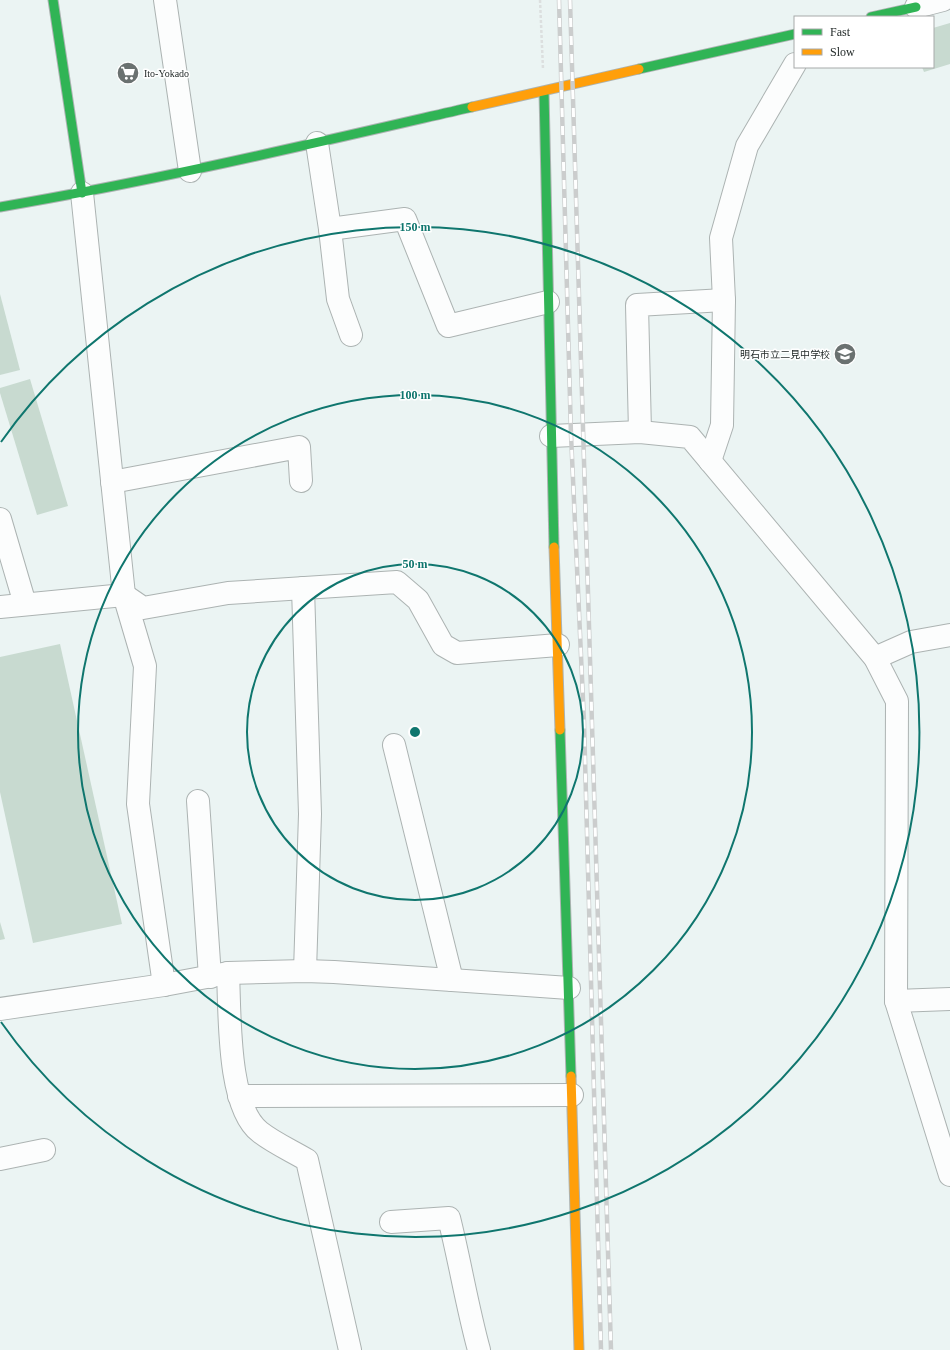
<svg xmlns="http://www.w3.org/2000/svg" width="950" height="1350" font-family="'Times New Roman','Noto Sans JP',serif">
	<rect width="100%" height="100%" fill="#ebf4f3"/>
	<!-- building -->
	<g fill="#c8dad0">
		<polygon points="950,23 950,64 924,72 922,67 933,67 933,28"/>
		<polygon points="0,294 20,370 0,375"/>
		<polygon points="30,379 68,506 37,515 0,393 0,388"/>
		<polygon points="60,644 122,924 33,943 0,792 0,657"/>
		<polygon points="0,922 5,939 0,940"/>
	</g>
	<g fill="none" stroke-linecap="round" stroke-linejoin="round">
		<!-- street casing -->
		<g stroke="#acb3b2" stroke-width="24">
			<g id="street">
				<polyline points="165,0 190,171"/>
				<polyline points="916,7 943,0"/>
				<polyline points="317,143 330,229 405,219 448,326 548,302"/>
				<polyline points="82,193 124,595 145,666 138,804 164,985"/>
				<polyline points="330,229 338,299 351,335"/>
				<polyline points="640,432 637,305 724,300"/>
				<polyline points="551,436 640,432 690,437 875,658 897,701 896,1001 950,1175"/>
				<polyline points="710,461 722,425 724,300 721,238 747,146 795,64"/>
				<polyline points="112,482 299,447 301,481"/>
				<polyline points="0,519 25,604"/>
				<polyline points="303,588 310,814 305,971"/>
				<polyline points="0,607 124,595 143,608 228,593 397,582 418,600 443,645 457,653 558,645"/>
				<polyline points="875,658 911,642 950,635"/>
				<polyline points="394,745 452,980"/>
				<polyline points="198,801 210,977"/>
				<path d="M228 973C230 1013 227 1107 260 1132 274 1143 292 1151 307 1160L350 1350"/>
				<polyline points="896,1001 950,999"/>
				<polyline points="0,1009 164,985 228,973 305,971 334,972 569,988"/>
				<polyline points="239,1096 572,1095"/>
				<polyline points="0,1159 44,1150"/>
				<path d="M391 1222 449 1218C460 1262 467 1306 479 1350"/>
			</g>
		</g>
		<!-- fast casing -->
		<g stroke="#acb3b2" stroke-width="11">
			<g id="fast">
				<polyline points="53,0 82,193"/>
				<polyline points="871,17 916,7"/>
				<polyline points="639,69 795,34"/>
				<polyline points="544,92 554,547"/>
				<path d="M0 207C159 180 315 143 472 107"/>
				<polyline points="560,730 571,1076"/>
			</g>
		</g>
		<!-- slow casing -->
		<g stroke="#acb3b2" stroke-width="11">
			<g id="slow">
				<polyline points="472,107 639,69"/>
				<polyline points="554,547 560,730"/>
				<polyline points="571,1076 579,1350"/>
			</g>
		</g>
		<!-- path -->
		<polyline stroke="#dcdfdf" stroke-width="2.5" stroke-dasharray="3 2" stroke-linecap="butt" points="540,0 543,69"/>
		<!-- street -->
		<use href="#street" stroke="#fcfdfd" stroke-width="22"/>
		<!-- fast -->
		<use href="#fast" stroke="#30b455" stroke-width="9"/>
		<!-- slow -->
		<use href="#slow" stroke="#ff9f0a" stroke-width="9"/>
		<!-- rail casing -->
		<g stroke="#cbcdcd" stroke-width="4.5">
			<g id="rail">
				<polyline points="559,0 571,435 584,722 601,1350"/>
				<polyline points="570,0 611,1350"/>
			</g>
		</g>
		<!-- rail -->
		<use href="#rail" stroke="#fff" stroke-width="3" stroke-dasharray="9" stroke-linecap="butt"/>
	</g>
	<!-- distance rings -->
	<g fill="none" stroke="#0f766e" stroke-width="2">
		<circle cx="415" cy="732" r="168"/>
		<circle cx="415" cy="732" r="337"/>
		<path d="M1 442A505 505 0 1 1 1 1022"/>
	</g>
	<!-- icons -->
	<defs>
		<g id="supermarket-disc" transform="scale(1.15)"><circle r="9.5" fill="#6a7170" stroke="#fff"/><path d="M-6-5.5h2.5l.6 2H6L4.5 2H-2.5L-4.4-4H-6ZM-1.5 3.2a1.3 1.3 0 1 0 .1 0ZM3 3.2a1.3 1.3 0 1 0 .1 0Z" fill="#fff"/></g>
		<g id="school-disc" transform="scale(1.15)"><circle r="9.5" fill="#6a7170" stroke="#fff"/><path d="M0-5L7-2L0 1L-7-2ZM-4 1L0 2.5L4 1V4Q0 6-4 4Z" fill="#fff"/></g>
	</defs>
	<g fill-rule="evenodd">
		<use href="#supermarket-disc" x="128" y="73"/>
		<use href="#school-disc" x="845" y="354"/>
	</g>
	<g text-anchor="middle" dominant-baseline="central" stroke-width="3" stroke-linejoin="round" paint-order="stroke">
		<!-- poi labels -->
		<g font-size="10" fill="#242b2a" stroke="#fff" text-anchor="start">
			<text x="144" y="73">Ito-Yokado</text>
			<text x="830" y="354" text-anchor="end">明石市立二見中学校</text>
		</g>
	</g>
	<circle cx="415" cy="732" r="6" fill="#0f766e" stroke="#fff" stroke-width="2"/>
	<g font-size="12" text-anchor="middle" font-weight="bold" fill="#0f766e" stroke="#fff" stroke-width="3" stroke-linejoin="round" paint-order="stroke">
		<text x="415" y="231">150 m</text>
		<text x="415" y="399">100 m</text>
		<text x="415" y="568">50 m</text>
	</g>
	<!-- legend -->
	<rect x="794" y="16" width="140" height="52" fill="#ffffff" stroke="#a7aaaa"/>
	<rect x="802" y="29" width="20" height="6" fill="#30b455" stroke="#a7aaaa"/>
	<text x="830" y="36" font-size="12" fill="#242b2a">Fast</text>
	<rect x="802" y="49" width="20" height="6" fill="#ff9f0a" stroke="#a7aaaa"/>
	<text x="830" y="56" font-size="12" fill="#242b2a">Slow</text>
</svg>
